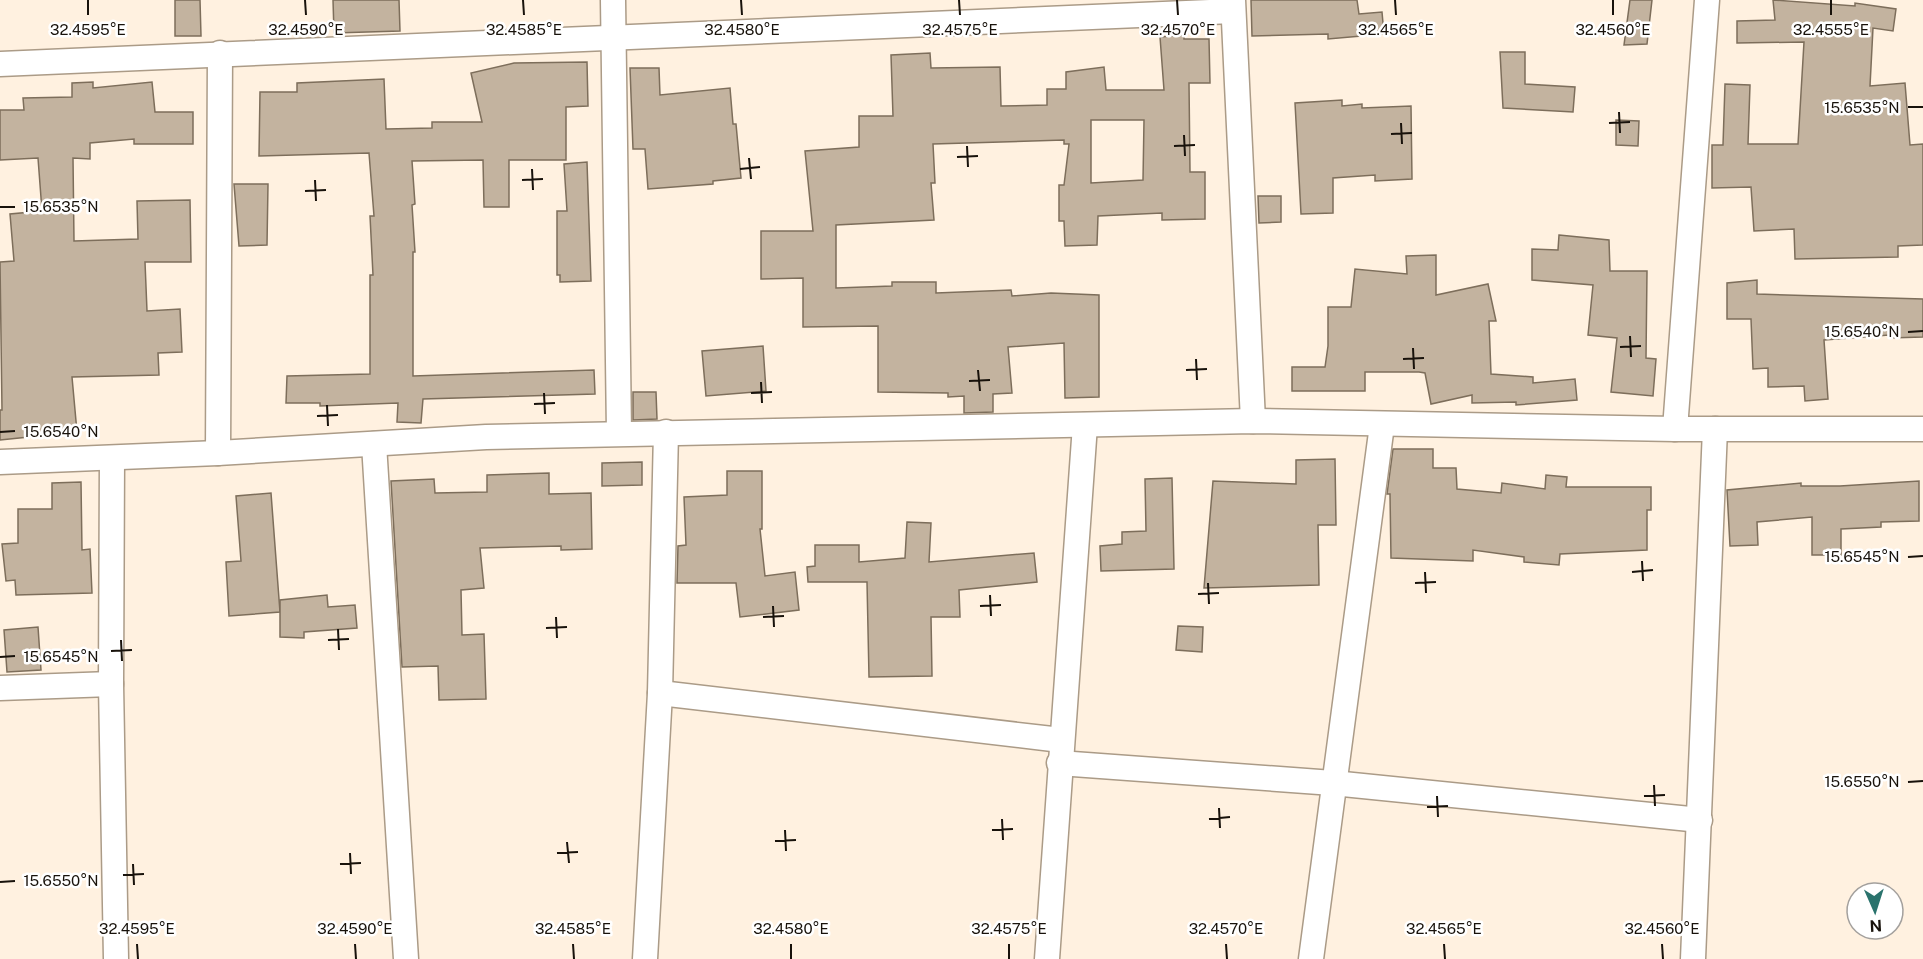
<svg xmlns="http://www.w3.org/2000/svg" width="1923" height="959" font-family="'Public Sans',sans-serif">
	<rect width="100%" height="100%" fill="#fff1e0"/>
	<!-- building -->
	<g fill="#c3b39f" stroke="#7d6e5b" stroke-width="1.5" fill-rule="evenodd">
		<polygon points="175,0 200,0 201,36 175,36"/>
		<polygon points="333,0 399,0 400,31 334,33"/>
		<polygon points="1251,0 1357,0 1359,14 1382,12 1384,34 1328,39 1328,34 1252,36"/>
		<polygon points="1630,0 1652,0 1647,44 1624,45"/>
		<polygon points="1773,0 1855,6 1855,3 1896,9 1893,31 1873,28 1870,86 1905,83 1910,145 1923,144 1923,245 1898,246 1898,257 1795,259 1794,229 1754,231 1751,187 1712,188 1712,145 1723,145 1725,84 1750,85 1748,144 1798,144 1804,42 1737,43 1737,21 1775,20"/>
		<path d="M1184 35V39H1209L1210 83H1189L1190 172H1205V219L1162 220V213L1098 216 1097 245 1065 246 1064 221H1059V185H1064L1069 144H1064V140L933 144 935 183H931L934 220 836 225V288L892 286V282H936V293L1011 290 1012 296 1051 293 1099 295V397L1065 398 1064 343 1008 347 1012 393 993 394V412L964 413V396L948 397V393L878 392V326L803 327V278L761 279V231H813L805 151 859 147V116H893L891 55 930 53 931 68 1000 67 1001 106 1047 105V89H1066V72L1104 67 1106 90H1164L1160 37ZM1091 120H1144L1143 180 1091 183Z"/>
		<polygon points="1500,52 1525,52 1525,84 1575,87 1573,112 1503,108"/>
		<polygon points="587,62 588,106 566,107 566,160 509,160 509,207 484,207 483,160 412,161 415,204 412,205 415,252 413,252 413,376 594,370 595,394 423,399 421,423 397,422 398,403 320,406 320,403 286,403 287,376 370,374 370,275 373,275 370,216 374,216 369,153 259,156 260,92 297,92 297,83 384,79 386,129 432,128 432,122 482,122 471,73 514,63"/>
		<polygon points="630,68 659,68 660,95 730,88 733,124 736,124 741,178 713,181 713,184 648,189 645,149 633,149"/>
		<polygon points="93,82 93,88 152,82 155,112 193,112 193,144 134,144 134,139 90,143 90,159 73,158 74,241 138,239 137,201 190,200 191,262 145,262 147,311 180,309 182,352 158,353 159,375 72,377 77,432 0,440 0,410 2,410 0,262 14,261 10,214 42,211 38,158 0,160 0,110 24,110 23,98 72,97 72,83"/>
		<polygon points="1342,100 1342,106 1362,104 1362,108 1411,106 1412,179 1375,181 1375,175 1333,178 1333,213 1301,214 1295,103"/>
		<polygon points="1616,120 1639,121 1638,146 1616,145"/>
		<polygon points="587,162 591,281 560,282 560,275 557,275 557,211 567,211 564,164"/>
		<polygon points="234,184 268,184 267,245 239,246"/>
		<polygon points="1258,196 1281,196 1281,222 1259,223"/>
		<polygon points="1559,235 1609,240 1610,271 1647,271 1646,358 1656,359 1653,396 1611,392 1617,338 1588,335 1593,285 1532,280 1532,249 1558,250"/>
		<polygon points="1436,255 1436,295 1488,284 1496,321 1489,321 1491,374 1533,377 1533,383 1575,379 1577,400 1516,405 1516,402 1472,403 1472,395 1431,404 1425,373 1419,372 1365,372 1365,391 1292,391 1292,367 1325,367 1328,346 1328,307 1351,307 1355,269 1407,274 1406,256"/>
		<polygon points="1757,280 1757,294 1923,299 1923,337 1889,338 1889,335 1824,340 1828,399 1805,401 1804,386 1768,387 1768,368 1753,369 1751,319 1727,319 1727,283"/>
		<polygon points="763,346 766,391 706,396 702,351"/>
		<polygon points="633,392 656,392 657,419 633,420"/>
		<polygon points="1393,449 1433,449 1433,468 1456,468 1457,489 1501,493 1502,483 1545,489 1546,475 1567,477 1566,487 1651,487 1651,510 1647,510 1647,550 1560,554 1559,565 1524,562 1524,557 1473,550 1473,561 1391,558 1390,494 1387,494"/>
		<polygon points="1335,459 1336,525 1318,525 1319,585 1204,588 1213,481 1296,484 1296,460"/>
		<polygon points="642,462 642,485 602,486 602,463"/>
		<polygon points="727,471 762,471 762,529 760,529 765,576 795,572 799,610 740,617 736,583 677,583 678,546 686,545 684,497 727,495"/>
		<polygon points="549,473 549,494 591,493 592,549 561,550 561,546 480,548 484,588 461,590 462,635 484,634 486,699 439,700 438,666 402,667 391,481 434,479 435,493 487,492 487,475"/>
		<polygon points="1172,478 1174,569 1101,571 1100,546 1122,544 1122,532 1146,531 1145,479"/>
		<polygon points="1919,481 1919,521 1881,522 1881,527 1841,529 1841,555 1812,555 1812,517 1757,522 1758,545 1730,546 1727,490 1801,483 1801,486 1840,486"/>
		<polygon points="81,482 82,550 90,549 92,593 16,595 15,580 6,581 2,544 18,543 18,509 52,509 52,483"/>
		<polygon points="271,493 280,612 229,616 226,562 241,561 236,496"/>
		<polygon points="907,522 931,523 929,562 1034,553 1037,582 959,590 960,617 931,617 932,676 869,677 867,582 808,582 807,567 815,566 815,545 859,545 859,562 905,558"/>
		<polygon points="327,595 328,607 355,605 357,628 304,632 304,638 280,637 280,600"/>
		<polygon points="1178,626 1203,627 1202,652 1176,650"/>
		<polygon points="38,627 41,670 7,672 4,630"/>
	</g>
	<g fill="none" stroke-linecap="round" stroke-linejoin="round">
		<!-- minor casing -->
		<g stroke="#ab9b87" stroke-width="27">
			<g id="minor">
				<polyline points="613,0 619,433"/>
				<polyline points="1233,0 1253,421"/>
				<polyline points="0,64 1233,11"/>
				<polyline points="1675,429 1707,0"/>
				<polyline points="374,444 406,959"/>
				<polyline points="218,453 220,53"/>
				<polyline points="112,458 111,684 116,959"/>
				<polyline points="0,462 218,453 486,437 1253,421 1675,429 1923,429"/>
				<polyline points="0,688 111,684"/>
				<polyline points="660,693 1061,740"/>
				<polyline points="1059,763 1333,783 1700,820"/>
				<polyline points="645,959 660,693 666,432"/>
				<polyline points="1047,959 1085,425"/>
				<polyline points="1311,959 1382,425"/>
				<polyline points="1693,959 1715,429"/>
			</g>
		</g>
		<!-- minor -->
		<use href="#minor" stroke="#fff" stroke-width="24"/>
	</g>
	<!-- ticks -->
	<path fill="none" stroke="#18120b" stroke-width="2" d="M88 0V15M305 0 306 15M523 0 524 15M741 0 742 15M959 0 960 15M1177 0 1178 15M1395 0 1396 15M1613 0V15M1831 0V15M1908 107H1923M1619 112 1620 133M1401 123 1402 144M1609 123 1630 122M1391 134 1412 133M1184 135 1185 156M967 146 968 167M1174 146 1195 145M957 157 978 156M749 158 751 179M532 169 533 190M740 169 760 167M315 180 316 201M522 180 543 179M305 191 326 190M0 207H15M1908 332 1923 331M1630 336 1631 357M1620 347 1641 346M1413 348 1414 369M1196 359 1197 380M1403 359 1424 358M978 370 980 391M1186 370 1207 369M969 381 990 380M761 382 762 403M544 393 545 414M751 393 772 392M534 404 555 403M327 405 328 426M317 416 338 415M0 432 15 431M1908 557 1923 556M1642 561 1643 581M1425 572 1426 593M1632 572 1653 570M1208 583 1209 604M1415 583 1436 582M1198 594 1219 593M990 595 991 616M773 606 774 627M980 606 1001 605M556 617 557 638M763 617 784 616M546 628 567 627M338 629 339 650M121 640 122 661M328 640 349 639M111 651 132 650M0 657 15 656M1908 782 1923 781M1654 785 1655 806M1437 796 1438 817M1644 796 1665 795M1427 807 1448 806M1219 808 1220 828M1002 819 1003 840M1209 819 1230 817M785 830 786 851M992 830 1013 829M775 841 796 840M567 842 569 863M350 853 351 874M557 853 578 852M133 864 134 885M340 864 361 863M123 875 144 874M0 882 15 881M137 944 138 959M355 944 356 959M573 944 574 959M791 944V959M1009 944V959M1226 944 1227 959M1444 944 1445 959M1662 944 1663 959"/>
	<g font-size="15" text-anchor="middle" fill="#18120b" stroke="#fff" stroke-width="5" stroke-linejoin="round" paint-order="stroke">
		<text x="88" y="35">32.4595°E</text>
		<text x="306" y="35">32.4590°E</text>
		<text x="524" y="35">32.4585°E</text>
		<text x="742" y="35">32.4580°E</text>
		<text x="960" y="35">32.4575°E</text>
		<text x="1178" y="35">32.4570°E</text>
		<text x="1396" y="35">32.4565°E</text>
		<text x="1613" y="35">32.4560°E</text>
		<text x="1831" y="35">32.4555°E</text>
		<text x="1862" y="113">15.6535°N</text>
		<text x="61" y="212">15.6535°N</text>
		<text x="1862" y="337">15.6540°N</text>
		<text x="61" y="437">15.6540°N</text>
		<text x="1862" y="562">15.6545°N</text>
		<text x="61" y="662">15.6545°N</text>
		<text x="1862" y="787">15.6550°N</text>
		<text x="61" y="886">15.6550°N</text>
		<text x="137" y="934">32.4595°E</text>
		<text x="355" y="934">32.4590°E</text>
		<text x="573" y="934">32.4585°E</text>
		<text x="791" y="934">32.4580°E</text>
		<text x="1009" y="934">32.4575°E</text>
		<text x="1226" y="934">32.4570°E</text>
		<text x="1444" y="934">32.4565°E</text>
		<text x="1662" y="934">32.4560°E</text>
	</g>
	<!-- north arrow -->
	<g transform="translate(1875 911) rotate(177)"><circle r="28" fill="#ffffff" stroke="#a3a09d" stroke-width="1.5"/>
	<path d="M0-4.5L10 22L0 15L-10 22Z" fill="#2a736d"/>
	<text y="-9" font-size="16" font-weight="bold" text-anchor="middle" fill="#18120b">N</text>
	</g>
</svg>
